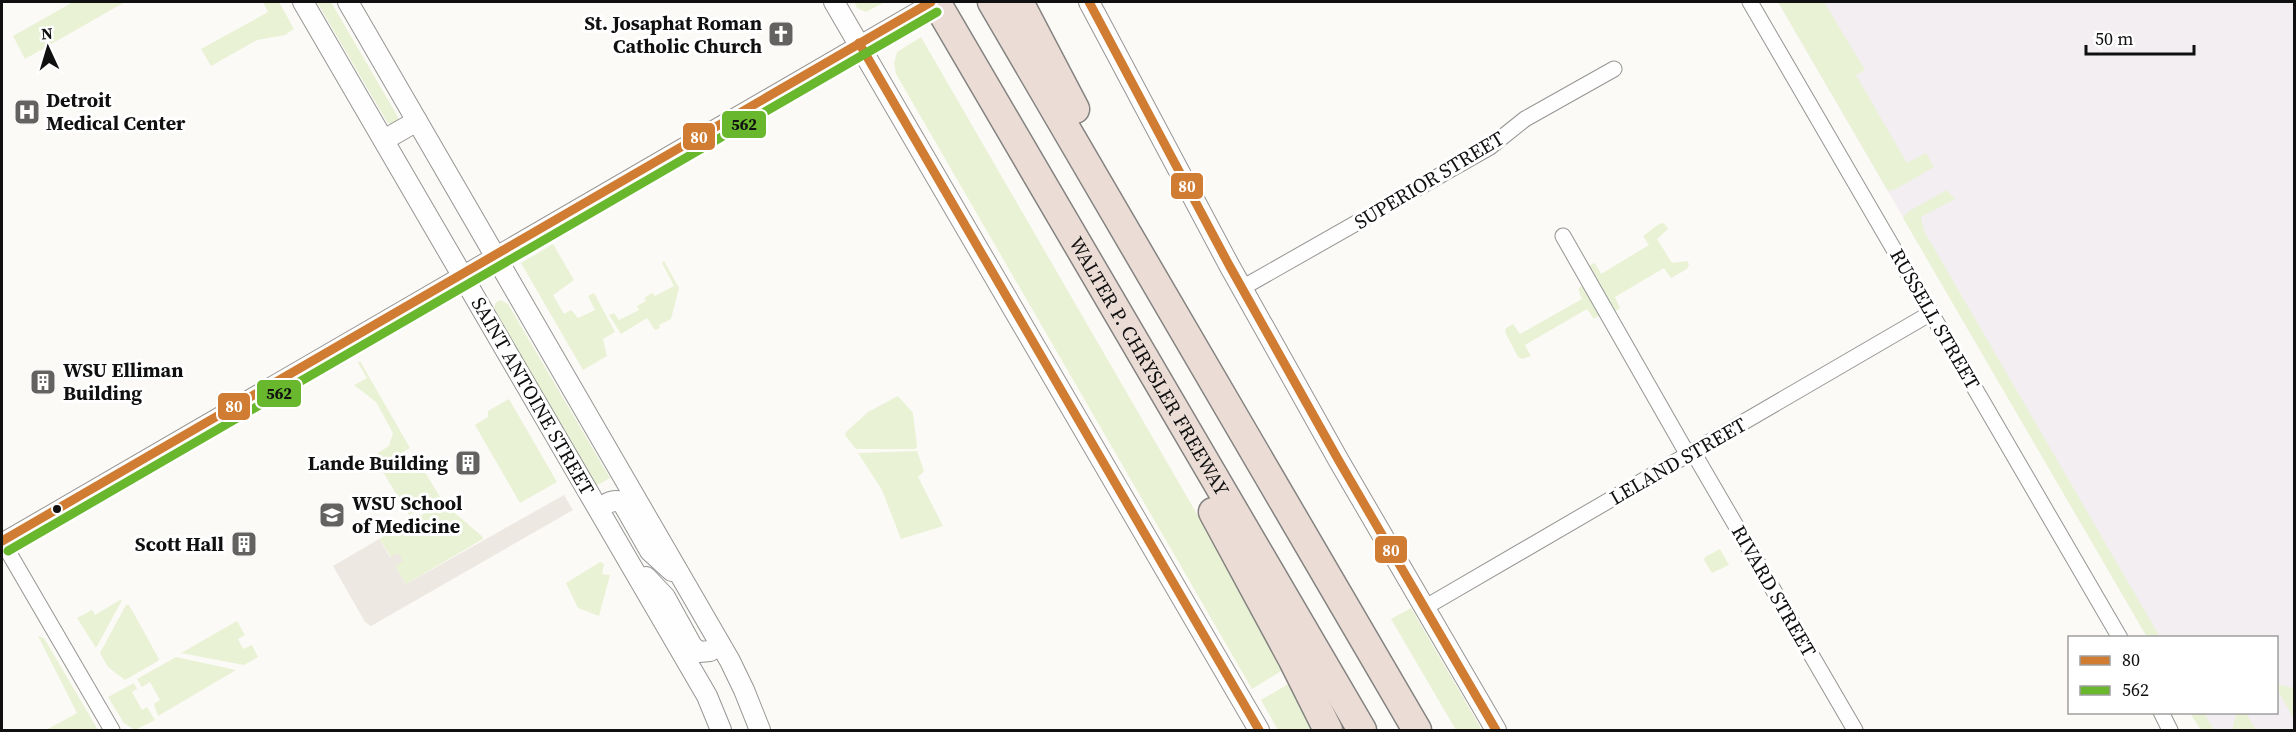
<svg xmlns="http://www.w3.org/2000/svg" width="2296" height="732" font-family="'Source Serif 4',serif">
	<rect width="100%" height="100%" fill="#fcfaf6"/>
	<!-- industrial -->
	<polygon fill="#f3eef2" points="1778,2 2294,2 2294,730 2201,730 2190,713 2276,712 2276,638 2147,637"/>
	<!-- green -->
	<g fill="#e9f2d5">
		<polygon points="73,2 125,2 25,59 13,36"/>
		<polygon points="263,2 279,2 294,29 285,35 257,40 211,66 201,49 268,12"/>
		<polygon points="317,2 331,2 398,117 398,121 391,125 387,122"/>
		<polygon points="854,2 885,2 866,12 857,8"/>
		<polygon points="1778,2 1824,2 1865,70 1856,75 1907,163 1926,153 1934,167 1896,189 1888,191"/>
		<polygon points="921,37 1286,668 1252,689 896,74 894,63 897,52"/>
		<polygon points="1947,190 1955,199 1921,217 1924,231 2160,637 2147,637 1903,218 1909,211"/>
		<polygon points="1664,223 1668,229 1657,239 1672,263 1687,261 1689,264 1687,269 1671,278 1664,268 1615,297 1620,308 1614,312 1588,266 1595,263 1601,274 1649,245 1643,236 1659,224"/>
		<polygon points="553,244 574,280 553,295 564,314 571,310 578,318 595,310 588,296 594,293 615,332 603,339 607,356 583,370 521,263"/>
		<polygon points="664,261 679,288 671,319 659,325 660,328 655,330 647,318 621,334 609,315 614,313 619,320 639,310 637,306 646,301 644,298 652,293 655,296 674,286 662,263"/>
		<polygon points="1583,285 1600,315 1594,319 1587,309 1525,345 1531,356 1522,359 1518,357 1505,332 1506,328 1513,324 1520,334 1582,299 1578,289"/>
		<polygon points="501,300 508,304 610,478 596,486 494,309 496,302"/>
		<polygon points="360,361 410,448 380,465 375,455 389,446 393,433 376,402 354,385 367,378 358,363"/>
		<polygon points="898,396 913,413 917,447 915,449 856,449 845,435 846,432 868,412"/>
		<polygon points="509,399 557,482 520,503 475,425 488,417 488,411"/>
		<polygon points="917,451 924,471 918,477 943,526 901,539 882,490 858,453"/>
		<polygon points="414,454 440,497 409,515 383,472"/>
		<polygon points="443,503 483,537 483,539 406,584 395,566 403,560 391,557 379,539"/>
		<polygon points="1720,549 1729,565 1712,573 1704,560 1705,557"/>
		<polygon points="600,562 604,564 602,574 610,575 599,616 578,608 566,583"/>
		<polygon points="120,600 122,600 96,648 77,618 92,610 95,615"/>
		<polygon points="126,605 129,605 159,659 158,661 125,680 108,667 100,653"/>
		<polygon points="1411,608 1482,730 1456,730 1391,619"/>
		<polygon points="237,621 245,635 238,639 243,649 252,645 258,657 244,665 181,653"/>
		<polygon points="38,636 44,638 98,730 46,730 77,713"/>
		<polygon points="176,657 236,670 158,716 154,704 160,700 150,682 142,687 137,679"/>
		<polygon points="1295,680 1318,730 1278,730 1261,700"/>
		<polygon points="134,683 137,689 132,692 142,710 147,707 155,720 135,730 124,723 108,697"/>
		<polygon points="2276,684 2294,688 2294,719 2277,689"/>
		<polygon points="2237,712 2246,713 2256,730 2232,730"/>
		<polygon points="2190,713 2204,713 2214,730 2201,730"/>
	</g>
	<!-- plaza -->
	<polygon fill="#ede8e1" points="564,495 573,510 371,626 365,622 333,566 379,539 390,557 398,553 403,561 395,566 406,584"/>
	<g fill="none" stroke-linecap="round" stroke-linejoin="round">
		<!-- minor casing -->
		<g stroke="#969594" stroke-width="17">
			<g id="minor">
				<polyline points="1750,2 2120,638"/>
				<polyline points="1563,236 1688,455"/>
				<polyline points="1242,288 1490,147 1525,119 1614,69"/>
				<polyline points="1693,452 1855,730"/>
				<polyline points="2,541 931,2"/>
				<polyline points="2,541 112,730"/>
				<polyline points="1424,608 1931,313"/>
				<polyline points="2161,712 2170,730"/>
			</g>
		</g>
		<!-- tertiary casing -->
		<g stroke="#969594" stroke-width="22">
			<g id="tertiary">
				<polyline points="303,2 707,696 721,730"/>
				<polyline points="348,2 730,661 744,690 760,730"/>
				<polyline points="834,2 1259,730"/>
				<polyline points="1089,2 1229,265 1339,461 1496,730"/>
				<polyline points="384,140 417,121"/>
				<path d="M599 509C607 503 612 499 622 502L650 551 672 571"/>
				<polyline points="646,577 665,597 692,646 699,652 710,651 720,644"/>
			</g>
		</g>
		<!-- motorway casing -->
		<g stroke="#848381" stroke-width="31">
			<g id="motorway">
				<path id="s1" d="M936 2 1362 730"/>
				<polyline points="992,2 1417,730"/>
				<polyline points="1019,2 1075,109"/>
				<polyline points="1213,512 1293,660 1328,730"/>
			</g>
		</g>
		<!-- minor -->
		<use href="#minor" stroke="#fffefe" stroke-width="15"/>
		<!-- tertiary -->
		<use href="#tertiary" stroke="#fffefe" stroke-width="20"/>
		<!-- motorway -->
		<use href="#motorway" stroke="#ebddd6" stroke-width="28"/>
		<!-- bus-1 casing -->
		<g stroke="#fff" stroke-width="14">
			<g id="bus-1">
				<polyline points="1089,2 1229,265 1339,461 1496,730"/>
				<polyline points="859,43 1259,730"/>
				<polyline points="2,541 931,2"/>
			</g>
		</g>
		<!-- bus-2 casing -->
		<g stroke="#fff" stroke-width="14">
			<polyline id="bus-2" points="8,551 937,12"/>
		</g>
		<!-- bus-1 -->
		<use href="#bus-1" stroke="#d07c32" stroke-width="9"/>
		<!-- bus-2 -->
		<use href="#bus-2" stroke="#68b72c" stroke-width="9"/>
	</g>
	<!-- icons -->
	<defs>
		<g id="church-square" transform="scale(1.35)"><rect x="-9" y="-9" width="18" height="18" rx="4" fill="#636260" stroke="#fff"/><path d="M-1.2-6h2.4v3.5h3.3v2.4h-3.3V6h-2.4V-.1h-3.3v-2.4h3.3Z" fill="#fff"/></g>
		<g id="hospital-square" transform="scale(1.35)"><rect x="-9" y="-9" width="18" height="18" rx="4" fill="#636260" stroke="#fff"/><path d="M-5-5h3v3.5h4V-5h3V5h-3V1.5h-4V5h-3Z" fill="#fff"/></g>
		<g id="building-square" transform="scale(1.35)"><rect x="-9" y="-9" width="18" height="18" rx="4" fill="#636260" stroke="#fff"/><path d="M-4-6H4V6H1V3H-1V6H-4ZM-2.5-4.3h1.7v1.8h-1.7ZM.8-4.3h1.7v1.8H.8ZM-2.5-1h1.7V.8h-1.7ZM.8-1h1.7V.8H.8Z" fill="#fff"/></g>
		<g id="university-square" transform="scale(1.35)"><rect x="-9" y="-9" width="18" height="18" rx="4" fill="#636260" stroke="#fff"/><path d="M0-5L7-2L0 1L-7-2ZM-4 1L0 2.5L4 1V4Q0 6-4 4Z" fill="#fff"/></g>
	</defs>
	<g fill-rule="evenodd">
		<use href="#church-square" x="781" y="34"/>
		<use href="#hospital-square" x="27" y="112"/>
		<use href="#building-square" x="43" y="382"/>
		<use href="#building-square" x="468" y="463"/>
		<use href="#university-square" x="332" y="515"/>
		<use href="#building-square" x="244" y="544"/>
	</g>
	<!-- markers -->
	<circle fill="#101010" stroke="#fff" stroke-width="2" cx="57" cy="509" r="5"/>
	<g text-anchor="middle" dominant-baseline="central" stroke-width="6" stroke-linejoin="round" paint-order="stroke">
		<!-- poi labels -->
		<g font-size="20" font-weight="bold" fill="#101010" stroke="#fff" text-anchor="end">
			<text x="762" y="23">St. Josaphat Roman<tspan x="762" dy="23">Catholic Church</tspan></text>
			<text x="46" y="100" text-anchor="start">Detroit<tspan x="46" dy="23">Medical Center</tspan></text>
			<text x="63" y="370" text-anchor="start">WSU Elliman<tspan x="63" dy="23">Building</tspan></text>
			<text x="448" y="463">Lande Building</text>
			<text x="352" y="503" text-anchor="start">WSU School<tspan x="352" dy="23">of Medicine</tspan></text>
			<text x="224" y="544">Scott Hall</text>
		</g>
		<!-- street labels -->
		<g font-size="20" fill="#101010" stroke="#fff">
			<text transform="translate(1429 180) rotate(-31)">SUPERIOR STREET</text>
			<text transform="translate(1935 319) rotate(60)">RUSSELL STREET</text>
			<text stroke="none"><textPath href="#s1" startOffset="422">WALTER P. CHRYSLER FREEWAY</textPath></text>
			<text transform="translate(533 396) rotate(60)">SAINT ANTOINE STREET</text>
			<text transform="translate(1678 461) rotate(-30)">LELAND STREET</text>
			<text transform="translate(1774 591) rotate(60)">RIVARD STREET</text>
		</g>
	</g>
	<g stroke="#fff" stroke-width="2">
		<rect x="721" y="110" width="46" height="29" rx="6" fill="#68b72c"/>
		<rect x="682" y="122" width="34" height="29" rx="6" fill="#d07c32"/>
		<rect x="1170" y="172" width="34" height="28" rx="6" fill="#d07c32"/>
		<rect x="256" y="379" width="46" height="29" rx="6" fill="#68b72c"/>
		<rect x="217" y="392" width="34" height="29" rx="6" fill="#d07c32"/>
		<rect x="1374" y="535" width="34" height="29" rx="6" fill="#d07c32"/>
	</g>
	<g font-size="16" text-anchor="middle" font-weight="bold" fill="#fff">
		<text x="699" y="143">80</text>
		<text x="1187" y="192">80</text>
		<text x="234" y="412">80</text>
		<text x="1391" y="556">80</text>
	</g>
	<g font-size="16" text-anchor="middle" font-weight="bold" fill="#111">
		<text x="744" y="130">562</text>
		<text x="279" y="399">562</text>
	</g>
	<!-- border -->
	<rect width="2296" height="732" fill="none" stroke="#101010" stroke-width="6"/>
	<!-- legend -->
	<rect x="2068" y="636" width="210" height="78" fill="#ffffff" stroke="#9f9f9f" stroke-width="1.5"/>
	<rect x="2080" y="656" width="30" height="9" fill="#d07c32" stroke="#9f9f9f" stroke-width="1.5"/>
	<text x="2122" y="666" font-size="18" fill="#101010">80</text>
	<rect x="2080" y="686" width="30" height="9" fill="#68b72c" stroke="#9f9f9f" stroke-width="1.5"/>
	<text x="2122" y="696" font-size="18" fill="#101010">562</text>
	<!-- north arrow -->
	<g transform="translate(48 48) rotate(356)" stroke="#ffffff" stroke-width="4.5" paint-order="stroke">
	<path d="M0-4.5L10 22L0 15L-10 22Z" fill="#101010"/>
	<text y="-9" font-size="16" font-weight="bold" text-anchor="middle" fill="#101010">N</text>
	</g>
	<!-- scale -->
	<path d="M2086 45v9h108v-9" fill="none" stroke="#101010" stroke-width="3"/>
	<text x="2095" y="45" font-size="18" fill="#101010" stroke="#ffffff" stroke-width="4.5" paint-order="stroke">50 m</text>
</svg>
